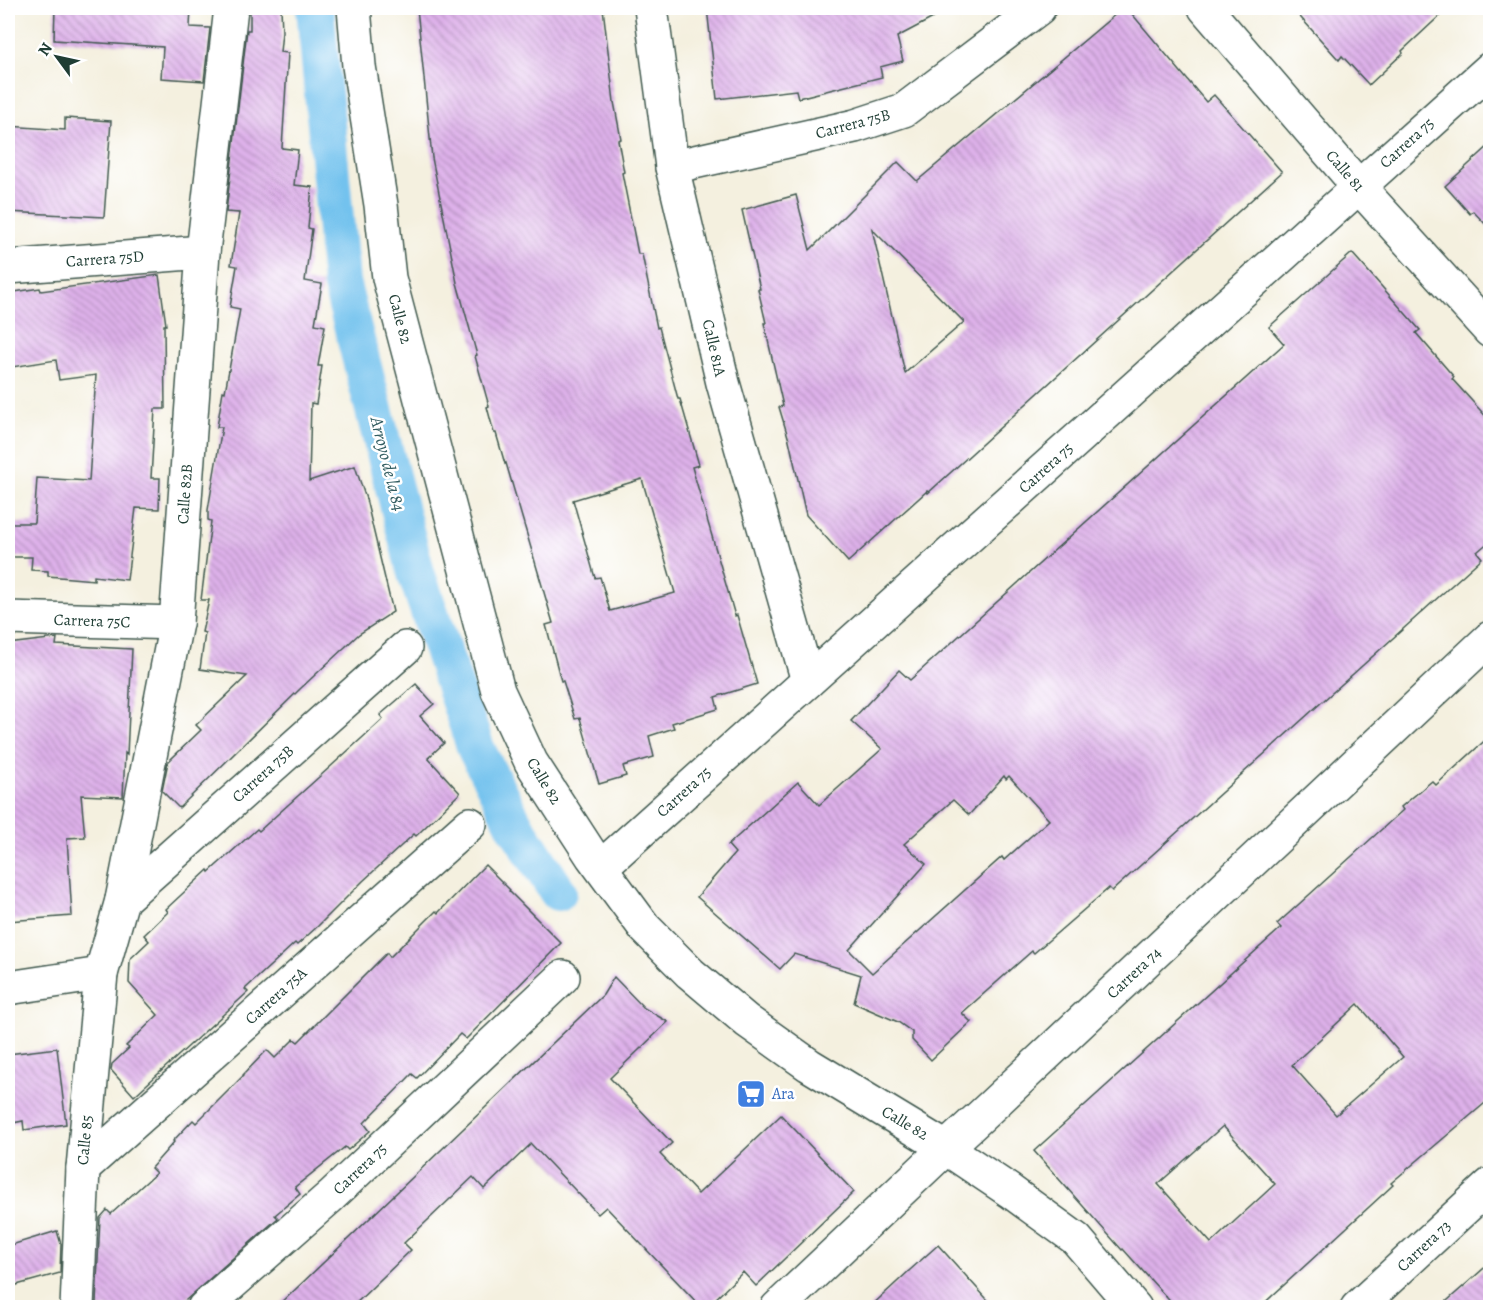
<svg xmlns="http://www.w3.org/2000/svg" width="1498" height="1315" font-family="Alegreya,serif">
	<defs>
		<pattern id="building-back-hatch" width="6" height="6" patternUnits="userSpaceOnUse" patternTransform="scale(1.5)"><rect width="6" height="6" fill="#deb1ea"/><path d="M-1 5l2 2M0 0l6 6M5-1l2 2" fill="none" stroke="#b391be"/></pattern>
	</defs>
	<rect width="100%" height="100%" fill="#fff"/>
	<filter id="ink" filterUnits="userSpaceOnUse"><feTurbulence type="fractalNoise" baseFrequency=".0167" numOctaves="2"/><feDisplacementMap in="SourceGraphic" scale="12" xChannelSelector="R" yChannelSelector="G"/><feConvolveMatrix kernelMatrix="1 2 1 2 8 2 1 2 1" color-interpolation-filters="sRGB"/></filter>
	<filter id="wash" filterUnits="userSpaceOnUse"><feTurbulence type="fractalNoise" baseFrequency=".008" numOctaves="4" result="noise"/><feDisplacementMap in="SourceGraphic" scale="24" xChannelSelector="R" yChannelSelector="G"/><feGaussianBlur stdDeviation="1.35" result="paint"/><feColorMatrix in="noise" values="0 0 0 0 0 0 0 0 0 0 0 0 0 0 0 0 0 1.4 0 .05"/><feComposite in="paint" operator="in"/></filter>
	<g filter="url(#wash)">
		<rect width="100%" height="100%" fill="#f4f0df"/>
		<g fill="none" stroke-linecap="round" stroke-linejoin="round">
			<!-- canal -->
			<polyline stroke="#73c2ee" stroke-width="38" points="315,8 341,282 416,573 476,749 516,827 558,892"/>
		</g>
		<g id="blocks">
			<!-- building -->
			<g fill="url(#building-back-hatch)" fill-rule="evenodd">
				<polygon points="55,8 191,8 190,27 210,28 204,81 161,78 163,47 54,40"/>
				<polygon points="250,8 281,8 282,32 280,52 288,53 282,148 298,150 294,185 312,187 308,228 312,229 305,281 322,284 315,324 325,326 318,366 322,366 316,404 311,403 309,481 355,466 366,499 393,612 359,634 300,689 179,808 162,791 168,762 201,730 196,725 247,676 200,669 205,633 202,632 209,600 201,600 211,521 208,520 208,510 222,427 217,427 223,391 225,392 240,309 230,307 237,266 231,265 239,213 226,212 247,30 250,30"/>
				<path d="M417 8H603L614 102 621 139 618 140 624 172 622 173 638 254H642L657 328 659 327 678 399H680L699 465 692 467 735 616 737 615 757 684 715 697 718 709 672 723 674 728 649 736 654 757 623 766 626 776 599 784 580 718 575 719 563 681H561L546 625 553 623 506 463 505 464 496 433H494L487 407 489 406 475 356 477 355 457 283 432 158ZM642 479 675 593 610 611 600 577 595 578 573 500Z"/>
				<polygon points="707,8 952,8 897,37 903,61 880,67 882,77 798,98 796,90 717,99"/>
				<path d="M1123 8H1127L1206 102 1214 95 1282 172 928 493 927 491 848 562 806 515 789 440 779 407 783 406 764 323H766L758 289H760L742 210 796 195 810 250 898 162 917 181ZM872 229 964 322 905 373Z"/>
				<polygon points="1292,8 1448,8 1402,51 1403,53 1369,85 1342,56 1339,60"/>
				<polygon points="65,118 111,121 104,217 8,212 8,126 65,130"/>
				<polygon points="1491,144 1491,230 1473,211 1470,214 1445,186"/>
				<path d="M1352 253 1420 330 1416 333 1454 377 1452 379 1491 422V540L1477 552 1482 558 1112 891 1109 888 1034 953 1032 951 962 1013 971 1022 931 1060 912 1040V1032L898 1022 854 1003 861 975 794 954 780 969 697 897 735 853 728 845 798 782 819 805 882 749 851 721 899 670 910 680 1284 344 1269 327ZM1004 776 1006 779 1009 776 1049 820 1004 860 1002 857 872 973 849 950 926 864 904 844 953 800 969 815Z"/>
				<polygon points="159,275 166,325 164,325 165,409 155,409 151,478 160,478 159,509 136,508 127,580 94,576 94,580 48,576 48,571 31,570 32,557 8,557 8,523 34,523 37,478 89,481 96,375 59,380 56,360 12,367 8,333 8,293 40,288 41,291"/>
				<polygon points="57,638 56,645 132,649 127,755 125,753 123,797 81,795 85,837 67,838 72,916 8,921 8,644"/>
				<polygon points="416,684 434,704 420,716 444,743 428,758 460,793 416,836 414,834 363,881 318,926 297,945 295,943 245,989 248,992 134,1096 111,1070 112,1064 129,1048 126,1046 158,1015 129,983 130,959 149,941 144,935 168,912 166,909 208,870 209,872 257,829 259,831 329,768 383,719 380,715"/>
				<path d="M1491 735V1098L1391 1183 1393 1185 1259 1308H1176L1123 1249 1122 1250 1034 1151 1281 928 1277 924 1403 810 1401 807 1432 781 1436 785ZM1358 1004 1403 1057 1336 1115 1292 1065ZM1223 1126 1275 1184 1211 1243 1158 1184Z"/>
				<polygon points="485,865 510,890 509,891 561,943 466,1039 460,1034 417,1078 412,1074 364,1123 370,1131 348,1150 345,1147 295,1187 300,1194 275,1215 278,1218 177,1308 99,1308 96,1303 100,1218 107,1210 111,1214 156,1173 151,1168 174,1142 173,1141 193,1120 196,1123 243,1076 243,1075 267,1050 275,1058 294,1039 298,1042 387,953 390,957 436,911 438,913"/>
				<polygon points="614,977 644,1008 668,1022 610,1078 672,1143 660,1154 698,1194 781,1115 854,1192 756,1286 743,1272 706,1308 702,1308 606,1207 598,1214 531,1144 484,1189 473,1177 404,1243 411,1250 351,1308 276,1308 603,995"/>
				<polygon points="57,1048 66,1124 24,1130 23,1121 8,1124 8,1054"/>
				<polygon points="57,1231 61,1244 60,1273 13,1286 8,1265 8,1246"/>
				<polygon points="938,1245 995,1308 869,1308 910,1270"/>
				<polygon points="1491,1262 1491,1308 1439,1308"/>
			</g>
		</g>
	</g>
	<g filter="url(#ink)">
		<use href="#blocks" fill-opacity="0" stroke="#3f584e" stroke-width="1.5"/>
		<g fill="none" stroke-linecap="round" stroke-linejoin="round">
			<!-- minor casing -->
			<g stroke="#3f584e" stroke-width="36">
				<g id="minor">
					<polyline points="651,8 672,167 723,383 808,681"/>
					<polyline points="1205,8 1359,187 1490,331"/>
					<polyline points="672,167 855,126 904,110 1039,8"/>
					<polyline points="8,267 203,252"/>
					<polyline points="8,618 176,623"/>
					<polyline points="601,867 1490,69"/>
					<polyline points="122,900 405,648"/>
					<polyline points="8,988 101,974"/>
					<polyline points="83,1168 470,824"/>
					<polyline points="77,1308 83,1168 101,974 122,900 176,623 203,252 231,8"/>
					<polyline points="204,1308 331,1196 563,977"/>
					<polyline points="777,1308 946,1148 983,1114 1490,638"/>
					<polyline points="1357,1308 1490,1185"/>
				</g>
			</g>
			<!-- tertiary casing -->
			<g stroke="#3f584e" stroke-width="36">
				<polyline id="tertiary" points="354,8 359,66 381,205 389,278 498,691 531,762 592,856 645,928 690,973 747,1021 809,1065 946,1148 1010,1191 1076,1239 1135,1308"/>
			</g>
			<!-- minor -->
			<use href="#minor" stroke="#fff" stroke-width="33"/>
			<!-- tertiary -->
			<use href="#tertiary" stroke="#fff" stroke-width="33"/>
		</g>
	</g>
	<!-- icons -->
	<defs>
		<g id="supermarket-square" transform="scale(1.5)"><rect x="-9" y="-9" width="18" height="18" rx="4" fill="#3f7fe0" stroke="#fff"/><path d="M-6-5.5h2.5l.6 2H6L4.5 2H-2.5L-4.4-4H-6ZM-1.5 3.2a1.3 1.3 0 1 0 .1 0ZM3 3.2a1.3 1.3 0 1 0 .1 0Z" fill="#fff"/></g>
	</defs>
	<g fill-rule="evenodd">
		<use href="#supermarket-square" x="751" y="1094"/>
	</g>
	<g text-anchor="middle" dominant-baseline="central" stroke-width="5" stroke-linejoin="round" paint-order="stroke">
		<!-- street labels -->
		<g font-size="16" fill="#1f3d34" stroke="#fff">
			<text transform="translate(853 124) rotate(-15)">Carrera 75B</text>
			<text transform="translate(1407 143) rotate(-42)">Carrera 75</text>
			<text transform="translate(1345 171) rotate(49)">Calle 81</text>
			<text transform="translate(105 259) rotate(-4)">Carrera 75D</text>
			<text transform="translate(400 319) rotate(75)">Calle 82</text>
			<text transform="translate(714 348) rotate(77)">Calle 81A</text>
			<text transform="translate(1046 468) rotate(-42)">Carrera 75</text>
			<text transform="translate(185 494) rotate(-86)">Calle 82B</text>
			<text transform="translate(92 621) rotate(2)">Carrera 75C</text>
			<text transform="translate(263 774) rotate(-42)">Carrera 75B</text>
			<text transform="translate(544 781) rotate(59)">Calle 82</text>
			<text transform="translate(684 792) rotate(-42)">Carrera 75</text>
			<text transform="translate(1134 973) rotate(-43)">Carrera 74</text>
			<text transform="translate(276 996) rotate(-42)">Carrera 75A</text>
			<text transform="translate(905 1123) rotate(31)">Calle 82</text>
			<text transform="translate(85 1140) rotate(-85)">Calle 85</text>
			<text transform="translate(360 1169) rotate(-43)">Carrera 75</text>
			<text transform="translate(1424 1246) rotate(-43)">Carrera 73</text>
		</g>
		<!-- shop labels -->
		<g font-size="16" fill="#366cbe" stroke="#fff" text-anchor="start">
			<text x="772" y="1094">Ara</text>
		</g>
		<!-- water labels -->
		<g font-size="18" font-style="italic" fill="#345e62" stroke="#fff">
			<text transform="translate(388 464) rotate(76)">Arroyo de la 84</text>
		</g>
	</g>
	<!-- margin -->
	<rect width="1498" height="1315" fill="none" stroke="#fff" stroke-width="30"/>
	<!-- north arrow -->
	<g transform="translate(57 57) rotate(303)" stroke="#ffffff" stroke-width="4.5" paint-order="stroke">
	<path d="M0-4.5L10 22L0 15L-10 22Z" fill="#1f3d34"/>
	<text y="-9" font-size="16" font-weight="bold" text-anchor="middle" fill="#1f3d34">N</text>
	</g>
</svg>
